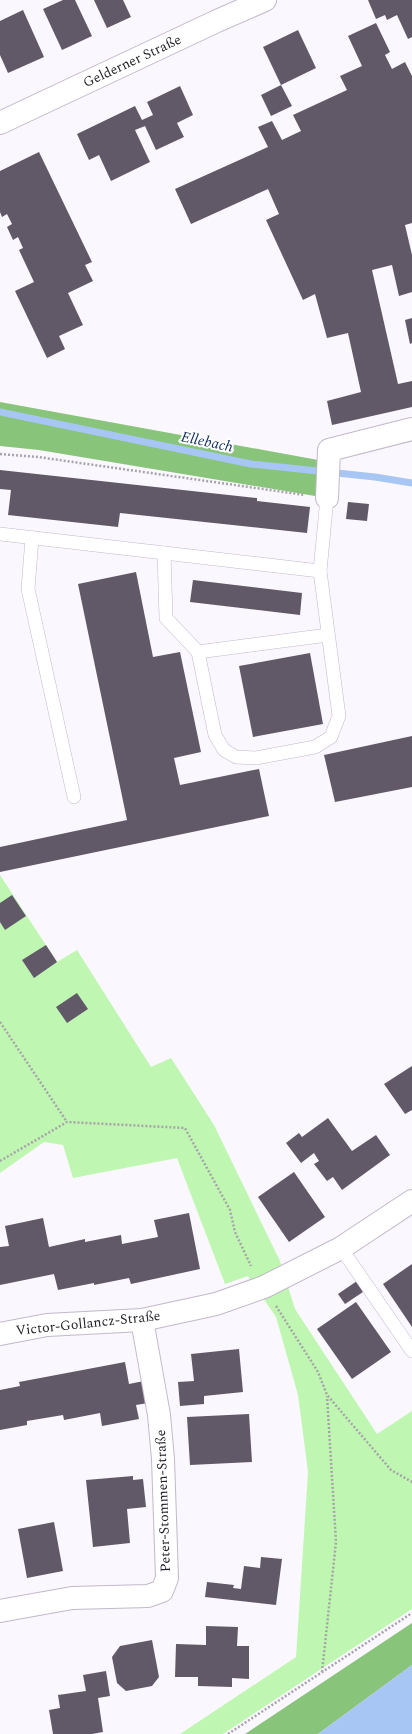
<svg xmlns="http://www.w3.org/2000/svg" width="412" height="1734" font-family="Spectral,serif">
	<rect width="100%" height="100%" fill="#fbf7fe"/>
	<!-- green -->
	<polygon fill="#bff7b2" points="0,875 57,962 77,950 151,1067 171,1058 214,1125 280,1261 295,1309 377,1434 412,1411 412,1609 223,1734 180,1734 296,1657 308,1472 298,1395 276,1317 248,1276 225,1284 177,1158 73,1178 63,1145 44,1142 0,1173"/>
	<!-- forest -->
	<g fill="#88c47a">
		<polygon points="0,402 329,462 327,498 39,450 0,446"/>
		<polygon points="412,1623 412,1665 318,1734 245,1734"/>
	</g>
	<!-- water -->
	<polygon fill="#a7c6f3" points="412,1665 412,1734 318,1734"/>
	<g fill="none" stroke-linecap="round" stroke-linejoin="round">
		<!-- stream -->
		<polyline stroke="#a7c6f3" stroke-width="7" points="0,412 251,464 375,477 412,483"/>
	</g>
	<!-- building -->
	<g fill="#615868">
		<polygon points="63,0 75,0 92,36 62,50 43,9"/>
		<polygon points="94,0 123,0 131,17 107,28"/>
		<polygon points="368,0 412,0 412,37 408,39 397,15 387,20 385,15 376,19"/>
		<polygon points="23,10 44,57 8,73 0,55 0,21"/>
		<polygon points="376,23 390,52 385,55 392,69 405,62 412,76 412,223 405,225 412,255 412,292 399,296 392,265 372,270 398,384 412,381 412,407 332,425 327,401 361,392 348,333 327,338 315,294 303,300 266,220 279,214 268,189 191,224 175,189 268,147 258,127 272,121 282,140 301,131 293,115 347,90 340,76 362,66 348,36"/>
		<polygon points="298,30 316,68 281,85 263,47"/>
		<polygon points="281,85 292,106 271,116 261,95"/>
		<polygon points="180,86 193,115 177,123 184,137 156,150 145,126 135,130 150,162 111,181 99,155 89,160 77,134 135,106 142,120 153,115 147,102"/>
		<polygon points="39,152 92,262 85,265 93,281 68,293 83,325 59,336 65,349 47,358 15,291 34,282 19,250 23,248 18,237 13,240 7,227 12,224 7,214 2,217 0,212 0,171"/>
		<polygon points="412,318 412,343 410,344 405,320"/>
		<polygon points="0,470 257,498 257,501 310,507 307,533 120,513 118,527 8,515 11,490 0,489"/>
		<polygon points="348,502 369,504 367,521 346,519"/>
		<polygon points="136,572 153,657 180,652 201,752 174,758 180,785 259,769 269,816 0,872 0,847 127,820 78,584"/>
		<polygon points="193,580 302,593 300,615 190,602"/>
		<polygon points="310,653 323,724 253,737 239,666"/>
		<polygon points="412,736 412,787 335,802 324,755"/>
		<polygon points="12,895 26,916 5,930 0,922 0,903"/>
		<polygon points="46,945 57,962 34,978 22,960"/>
		<polygon points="77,993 88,1009 67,1023 56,1007"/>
		<polygon points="412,1066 412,1110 405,1114 384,1084"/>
		<polygon points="328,1118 352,1151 376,1135 390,1155 342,1190 333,1177 327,1181 314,1164 319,1161 314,1153 301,1163 286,1143 299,1133 302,1137"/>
		<polygon points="294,1172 325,1217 289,1242 258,1197"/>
		<polygon points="189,1213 200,1269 131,1284 129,1278 94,1285 94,1283 58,1290 54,1274 0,1285 0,1247 9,1246 5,1226 43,1218 49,1247 85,1239 85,1242 121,1235 122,1244 158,1237 154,1220"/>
		<polygon points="412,1264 412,1327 383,1284"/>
		<polygon points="357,1281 363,1292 345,1304 338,1294"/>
		<polygon points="356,1302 391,1352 352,1379 317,1329"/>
		<polygon points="239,1349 243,1392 204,1396 204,1404 180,1406 178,1382 194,1381 191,1354"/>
		<polygon points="125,1362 129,1384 144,1381 148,1403 136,1405 139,1419 102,1426 100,1413 64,1420 63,1415 27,1421 27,1425 0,1430 0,1390 20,1386 19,1382"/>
		<polygon points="249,1414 252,1462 190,1465 187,1417"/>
		<polygon points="133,1476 133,1480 143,1479 146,1507 127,1509 130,1543 93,1547 86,1480"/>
		<polygon points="54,1522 63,1571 27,1578 18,1529"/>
		<polygon points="261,1557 282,1559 276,1605 205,1597 207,1582 234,1585 233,1588 241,1589 244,1566 260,1568"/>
		<polygon points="206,1626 238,1627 237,1646 249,1646 249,1679 232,1678 232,1687 198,1686 198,1677 175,1677 176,1644 206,1645"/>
		<polygon points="152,1640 159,1677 152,1686 126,1691 117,1683 112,1657 120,1646"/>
		<polygon points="106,1671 110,1696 98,1698 103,1732 92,1734 53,1734 49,1710 60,1708 58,1695 86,1691 83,1675"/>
	</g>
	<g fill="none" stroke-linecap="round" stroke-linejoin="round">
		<!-- lane casing -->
		<g stroke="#c2b8cb" stroke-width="14">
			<g id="lane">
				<polyline points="0,534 320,571 327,498"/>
				<polyline points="32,538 28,589 74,797"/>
				<polyline points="164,553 166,618 198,652 215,735 224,750 236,757 256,758 315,747 331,737 339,716 320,571"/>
				<polyline points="198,652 328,635"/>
				<polyline points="341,1248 412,1351"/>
			</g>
		</g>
		<!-- street casing -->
		<g stroke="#c2b8cb" stroke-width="24">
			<g id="street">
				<polyline points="0,123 217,21 265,0"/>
				<polyline points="327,498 329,450 412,429"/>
				<polyline points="0,1334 47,1325 142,1320 216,1304 264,1287 341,1248 412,1201"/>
				<polyline points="0,1611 72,1598 148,1596 162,1591 167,1578 163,1459 159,1415 142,1320"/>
			</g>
		</g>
		<!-- path -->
		<g stroke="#a7a3aa" stroke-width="2.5" stroke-dasharray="2 2" stroke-linecap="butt">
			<polyline points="0,454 38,457 305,495"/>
			<polyline points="0,1022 67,1122"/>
			<polyline points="0,1161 67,1122 185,1128 230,1210 235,1232 251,1266"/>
			<polyline points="276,1306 318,1372 327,1395 391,1470 412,1482"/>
			<polyline points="322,1672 336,1542 327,1396"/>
			<polyline points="228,1734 412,1613"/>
		</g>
		<!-- lane -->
		<use href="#lane" stroke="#fff" stroke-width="13"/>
		<!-- street -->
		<use href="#street" stroke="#fff" stroke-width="22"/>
	</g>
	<g text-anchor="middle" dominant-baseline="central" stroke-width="4" stroke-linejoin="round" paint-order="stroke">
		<!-- street labels -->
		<g font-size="14" fill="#231f26" stroke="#fff">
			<text transform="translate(132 61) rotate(-25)">Gelderner Straße</text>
			<text transform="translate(88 1323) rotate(-6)">Victor-Gollancz-Straße</text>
			<text transform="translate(163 1501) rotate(-92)">Peter-Stommen-Straße</text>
		</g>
		<!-- water labels -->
		<g font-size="15" font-style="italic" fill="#0e2e5b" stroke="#fff">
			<text transform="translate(207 442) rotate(12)">Ellebach</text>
		</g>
	</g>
</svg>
